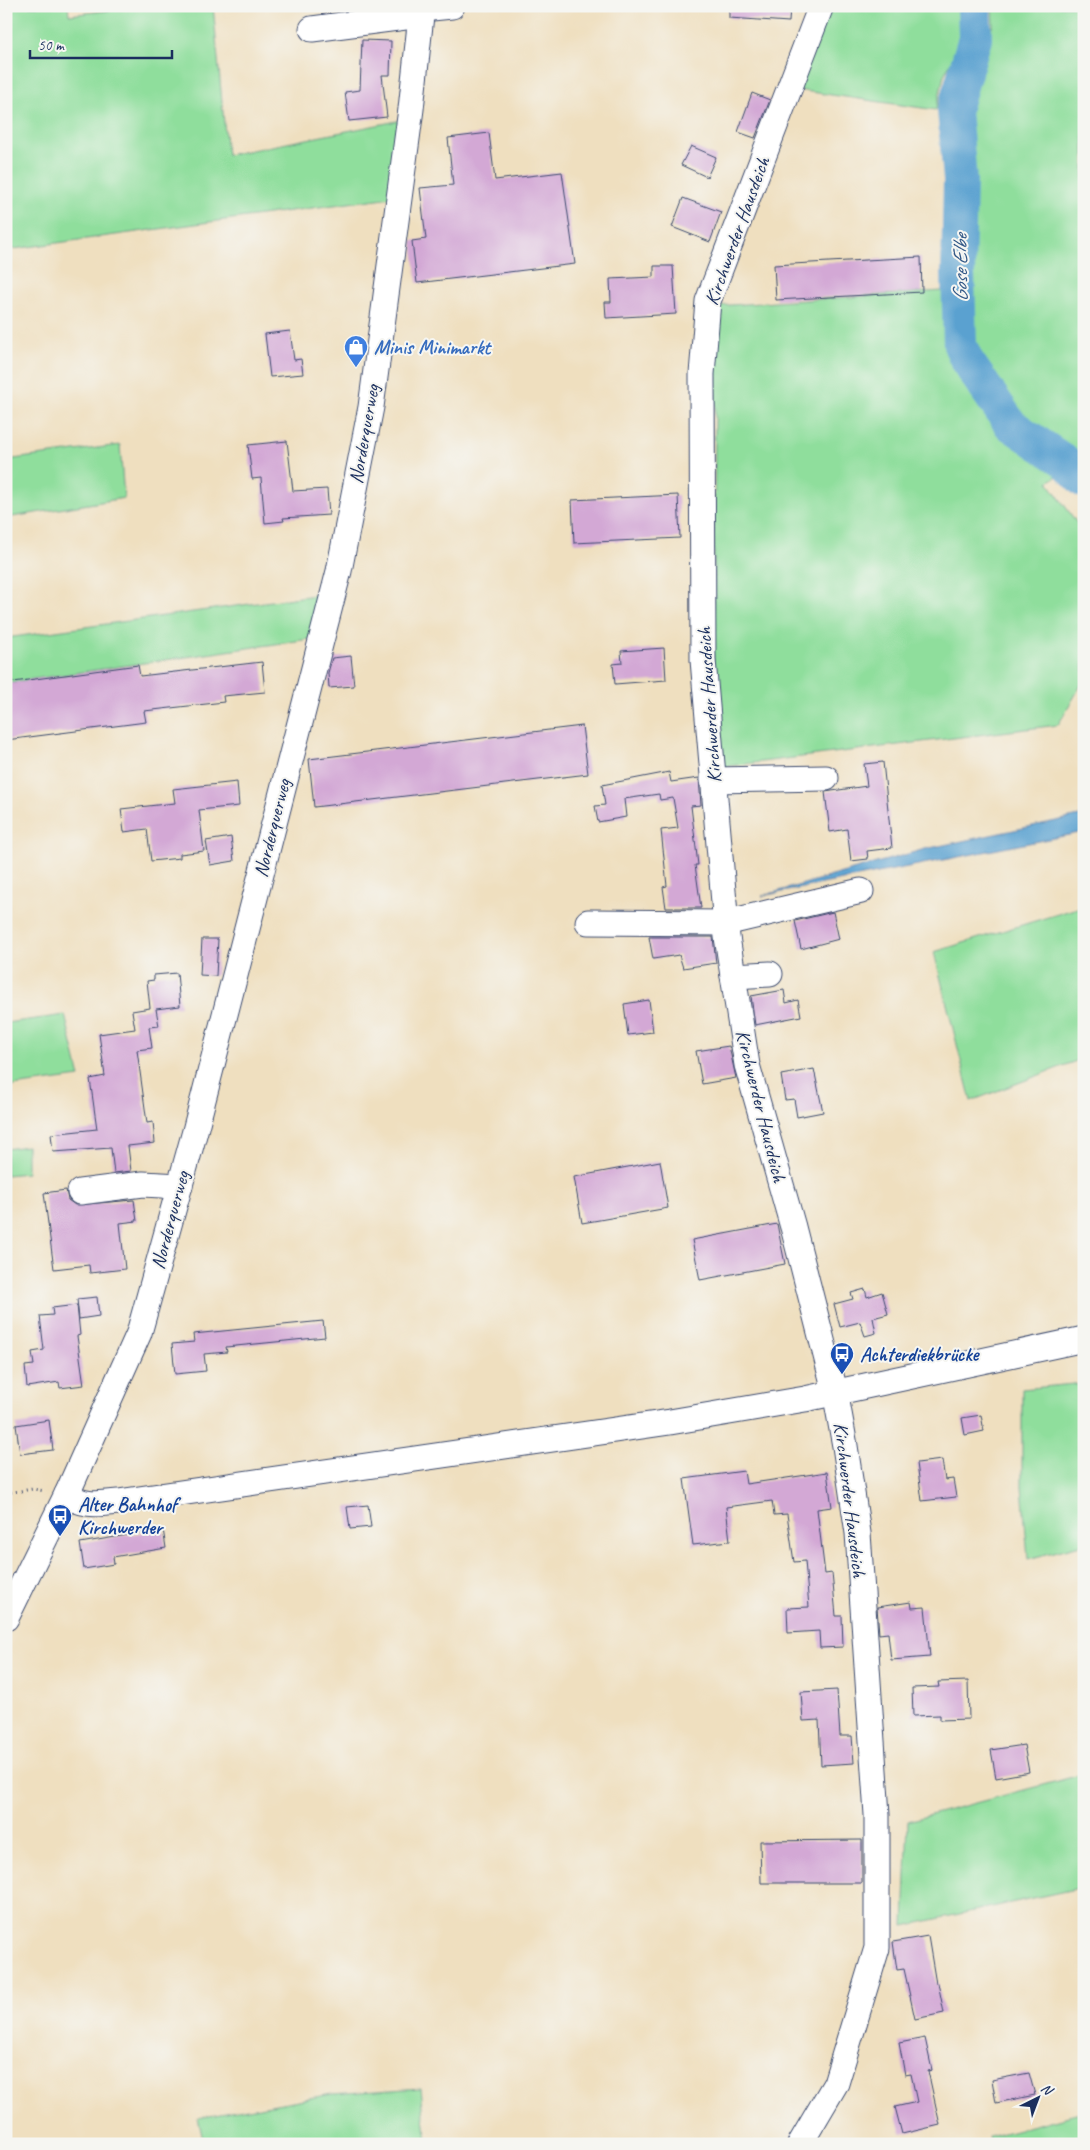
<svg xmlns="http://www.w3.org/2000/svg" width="1090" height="2150" font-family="Caveat,sans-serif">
	<rect width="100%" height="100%" fill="#f6f6f2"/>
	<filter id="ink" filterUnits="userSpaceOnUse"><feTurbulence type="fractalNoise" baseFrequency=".02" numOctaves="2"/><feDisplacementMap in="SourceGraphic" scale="10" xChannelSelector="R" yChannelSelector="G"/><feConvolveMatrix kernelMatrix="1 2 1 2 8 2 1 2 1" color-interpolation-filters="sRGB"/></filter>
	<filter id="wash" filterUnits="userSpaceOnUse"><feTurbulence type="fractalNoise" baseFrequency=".0096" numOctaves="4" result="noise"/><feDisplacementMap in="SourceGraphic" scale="20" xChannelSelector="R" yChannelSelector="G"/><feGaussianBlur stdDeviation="1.12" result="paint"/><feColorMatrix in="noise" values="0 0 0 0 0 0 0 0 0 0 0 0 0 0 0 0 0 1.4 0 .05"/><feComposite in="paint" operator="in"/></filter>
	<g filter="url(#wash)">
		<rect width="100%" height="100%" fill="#efdfbf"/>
		<!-- green -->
		<g fill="#8fde9c" stroke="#55867d">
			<polygon points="6,6 68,6 69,15 148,6 213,6 227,155 402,120 392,197 6,250"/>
			<polygon points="831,6 964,6 967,32 944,75 936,110 797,90"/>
			<polygon points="992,6 1084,6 1084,459 1048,482 1084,533 1084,680 1058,725 721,767 713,661 716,306 972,289 975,185 964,99 993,25"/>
			<polygon points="120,445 124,498 6,518 6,460"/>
			<polygon points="322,594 310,639 6,683 6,638"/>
			<polygon points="1084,906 1084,1058 971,1101 934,952"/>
			<polygon points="65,1015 80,1077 6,1087 6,1023"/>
			<polygon points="27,1146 27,1173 6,1175 6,1149"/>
			<polygon points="1084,1383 1084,1544 1028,1559 1022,1486 1022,1389"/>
			<polygon points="1084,1774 1084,1887 904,1926 908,1821"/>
			<polygon points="421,2088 427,2144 204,2144 198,2118 332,2094"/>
			<polygon points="1084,2112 1084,2144 991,2144 989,2137"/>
		</g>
		<!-- water -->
		<polygon fill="#5aa1d0" stroke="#3a6897" points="1084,815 1084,832 762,896 925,849"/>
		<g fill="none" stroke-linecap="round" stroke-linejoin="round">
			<!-- river -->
			<polyline stroke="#5aa1d0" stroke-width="34" points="974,6 975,38 954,110 960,180 958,274 960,345 967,361 1011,425 1066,462 1084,481"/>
		</g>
		<g id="blocks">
			<!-- building -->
			<g fill="#d3a8d5">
				<polygon points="729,6 790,6 789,22 729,18"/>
				<polygon points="362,40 391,41 390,75 382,75 387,117 349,121 345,92 360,90"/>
				<polygon points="752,93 770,100 755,138 738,132"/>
				<polygon points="489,133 495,180 562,172 575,264 417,283 412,241 426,239 420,188 453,185 448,138"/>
				<polygon points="691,146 716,157 707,177 681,165"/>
				<polygon points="683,198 721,212 710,242 672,227"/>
				<polygon points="921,257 922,292 776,300 774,265"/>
				<polygon points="654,266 673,266 676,314 606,318 605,302 611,302 610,279 654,277"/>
				<polygon points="290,331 294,360 301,359 303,374 270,377 265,334"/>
				<polygon points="287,441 293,491 327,489 329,515 283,518 284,521 265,523 261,478 252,479 248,445"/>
				<polygon points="678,495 680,538 574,543 572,500"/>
				<polygon points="664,648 666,680 615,684 613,664 622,663 621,651"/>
				<polygon points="351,656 354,686 329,688 328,673 332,658"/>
				<polygon points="262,662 265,692 223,696 224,702 144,711 146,722 6,740 6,683 138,665 140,676"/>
				<polygon points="582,726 588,774 314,807 309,759"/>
				<polygon points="883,762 892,848 867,851 868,859 851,861 847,829 830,832 825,792 867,786 864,764"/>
				<polygon points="669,772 671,782 699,778 701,805 691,806 698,865 695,865 701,908 666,908 663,887 667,886 661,830 678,828 673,798 660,800 659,794 624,799 626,817 598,822 595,806 605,805 602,785"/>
				<polygon points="237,782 239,806 199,810 204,851 180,854 180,858 151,861 147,829 124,832 121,809 175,803 173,789"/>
				<polygon points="231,837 234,861 210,865 206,841"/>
				<polygon points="833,912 839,939 801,949 795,921"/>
				<polygon points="649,937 713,937 716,963 683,968 679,955 653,959"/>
				<polygon points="202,939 218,939 216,976 200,975"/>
				<polygon points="177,973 180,1006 156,1009 159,1026 149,1027 152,1048 137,1050 147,1123 153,1122 155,1143 128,1146 131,1171 114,1173 111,1148 53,1152 51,1134 97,1129 90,1079 105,1076 99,1034 135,1029 132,1011 150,1008 147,981 154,980 154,975"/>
				<polygon points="784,990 786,1003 798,1000 801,1016 755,1025 751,996"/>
				<polygon points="649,1000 653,1032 628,1035 624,1004"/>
				<polygon points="729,1046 736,1078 702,1084 696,1051"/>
				<polygon points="814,1069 823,1112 797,1117 794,1099 785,1100 781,1075"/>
				<polygon points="660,1161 668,1208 582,1223 574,1177"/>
				<polygon points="66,1190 68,1200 75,1205 134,1200 137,1221 120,1223 125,1269 90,1273 89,1265 54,1269 44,1193"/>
				<polygon points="777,1224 785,1264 700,1280 692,1240"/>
				<polygon points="865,1289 867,1297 882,1292 888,1314 873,1318 876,1333 865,1336 860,1322 840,1327 834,1304 853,1299 851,1293"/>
				<polygon points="97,1297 99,1316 79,1319 77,1299"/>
				<polygon points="77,1305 80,1335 77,1336 84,1385 60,1388 59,1382 27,1387 25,1366 34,1365 32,1352 44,1350 40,1316 53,1315 52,1308"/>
				<polygon points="323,1321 325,1337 226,1347 227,1352 204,1354 206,1371 175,1374 172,1344 194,1342 193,1334"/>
				<polygon points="981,1415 984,1431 965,1435 962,1418"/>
				<polygon points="49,1420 53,1450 20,1454 16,1425"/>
				<polygon points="942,1460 945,1480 953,1479 956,1497 922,1501 917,1463"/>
				<polygon points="744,1471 746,1484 827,1472 832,1507 817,1509 825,1574 832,1573 836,1616 842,1616 843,1647 820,1648 819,1631 788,1633 787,1608 809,1607 805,1561 794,1562 787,1514 774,1515 772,1501 726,1507 730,1541 693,1545 684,1479"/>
				<polygon points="368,1505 371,1527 350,1529 347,1507"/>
				<polygon points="163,1529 166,1548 113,1557 114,1564 84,1569 80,1543"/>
				<polygon points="911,1602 912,1608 925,1607 930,1657 891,1660 888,1633 879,1634 877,1607"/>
				<polygon points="968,1681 969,1719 940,1720 940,1715 913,1716 912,1688 939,1687 938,1682"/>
				<polygon points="837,1690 840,1736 852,1736 854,1763 821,1765 819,1720 803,1721 801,1692"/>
				<polygon points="1024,1745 1029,1772 996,1778 991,1750"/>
				<polygon points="862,1840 862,1883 761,1883 760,1841"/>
				<polygon points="928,1936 936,1984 938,1983 944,2013 915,2019 904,1969 897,1970 893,1942"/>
				<polygon points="925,2038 932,2070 928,2071 940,2125 902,2134 895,2107 917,2102 911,2074 905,2075 899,2043"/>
				<polygon points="1029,2073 1035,2095 996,2103 992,2080"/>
			</g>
		</g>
	</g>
	<g filter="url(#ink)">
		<use href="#blocks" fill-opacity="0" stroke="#3b496d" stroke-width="1"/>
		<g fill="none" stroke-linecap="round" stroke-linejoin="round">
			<!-- minor casing -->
			<g stroke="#3b496d" stroke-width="27">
				<g id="minor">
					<polyline points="422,9 452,6"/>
					<polyline points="312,29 421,15"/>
					<polyline points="713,780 826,778"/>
					<polyline points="588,922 725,923 861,891"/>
					<polyline points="733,976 770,974"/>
					<polyline points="80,1192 143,1184 180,1186"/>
					<path d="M67 1494C83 1507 98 1504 118 1502L670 1422 805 1399 1084 1339"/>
					<polyline points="6,1618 67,1494 139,1333 195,1131 339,571 371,407 411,109 422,6"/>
					<polyline points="800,2144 836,2083 877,1948 877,1815 858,1533 845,1446 835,1391 793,1227 747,1065 727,937 703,660 702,374 708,301 821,6"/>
				</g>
			</g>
			<!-- path -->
			<polyline stroke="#3b496d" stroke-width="3" stroke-dasharray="1 4" stroke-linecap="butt" points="6,1493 33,1489 45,1491"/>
			<!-- minor -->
			<use href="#minor" stroke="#fff" stroke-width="25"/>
		</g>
	</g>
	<!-- icons -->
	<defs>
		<g id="shop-pin" transform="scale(1.25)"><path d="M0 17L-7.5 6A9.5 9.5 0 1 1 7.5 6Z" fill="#3f7fe0" stroke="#f6f6f2"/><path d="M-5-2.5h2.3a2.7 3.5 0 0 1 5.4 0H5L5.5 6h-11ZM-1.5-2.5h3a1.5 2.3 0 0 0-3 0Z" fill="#fff"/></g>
		<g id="bus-pin" transform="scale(1.25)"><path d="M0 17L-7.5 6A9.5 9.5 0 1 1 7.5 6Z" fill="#1a4fb4" stroke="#f6f6f2"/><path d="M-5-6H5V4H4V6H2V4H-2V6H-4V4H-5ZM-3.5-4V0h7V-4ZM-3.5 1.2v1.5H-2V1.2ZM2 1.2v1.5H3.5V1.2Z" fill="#fff"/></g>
	</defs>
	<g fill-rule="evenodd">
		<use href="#shop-pin" x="356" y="347"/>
		<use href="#bus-pin" x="842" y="1354"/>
		<use href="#bus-pin" x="60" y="1516"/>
	</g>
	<g text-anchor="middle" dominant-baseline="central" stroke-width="4" stroke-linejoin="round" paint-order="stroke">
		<!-- street labels -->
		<g font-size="20" fill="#1b2f5e" stroke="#f6f6f2">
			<text transform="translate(737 231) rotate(-70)">Kirchwerder Hausdeich</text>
			<text transform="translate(364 434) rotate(-80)">Norderquerweg</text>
			<text transform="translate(709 705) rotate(-94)">Kirchwerder Hausdeich</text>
			<text transform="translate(272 828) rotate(-76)">Norderquerweg</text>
			<text transform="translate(761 1106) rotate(76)">Kirchwerder Hausdeich</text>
			<text transform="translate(170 1220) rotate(-75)">Norderquerweg</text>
			<text transform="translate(850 1500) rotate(83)">Kirchwerder Hausdeich</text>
		</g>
		<!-- shop labels -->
		<g font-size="20" font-weight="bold" fill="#366cbe" stroke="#f6f6f2" text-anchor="start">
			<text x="374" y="347">Minis Minimarkt</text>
		</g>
		<!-- transit labels -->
		<g font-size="20" font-weight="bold" fill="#164399" stroke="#f6f6f2" text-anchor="start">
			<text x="860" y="1354">Achterdiekbrücke</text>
			<text x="78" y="1504">Alter Bahnhof<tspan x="78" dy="23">Kirchwerder</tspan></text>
		</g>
		<!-- water labels -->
		<g font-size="21" font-style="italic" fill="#315786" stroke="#f6f6f2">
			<text transform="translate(960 268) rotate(-90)">Gose Elbe</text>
		</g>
	</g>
	<!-- margin -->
	<rect width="1090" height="2150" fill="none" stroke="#f6f6f2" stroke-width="25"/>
	<!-- north arrow -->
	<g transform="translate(1038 2098) rotate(42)" stroke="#f6f6f2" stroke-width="4" paint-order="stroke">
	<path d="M0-4L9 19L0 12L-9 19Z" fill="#1b2f5e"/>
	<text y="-8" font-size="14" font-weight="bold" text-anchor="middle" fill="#1b2f5e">N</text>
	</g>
	<!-- scale -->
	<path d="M30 50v8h142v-8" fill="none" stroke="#1b2f5e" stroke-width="2.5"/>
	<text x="38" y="50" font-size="15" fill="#1b2f5e" stroke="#f6f6f2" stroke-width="4" paint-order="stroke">50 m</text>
</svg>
